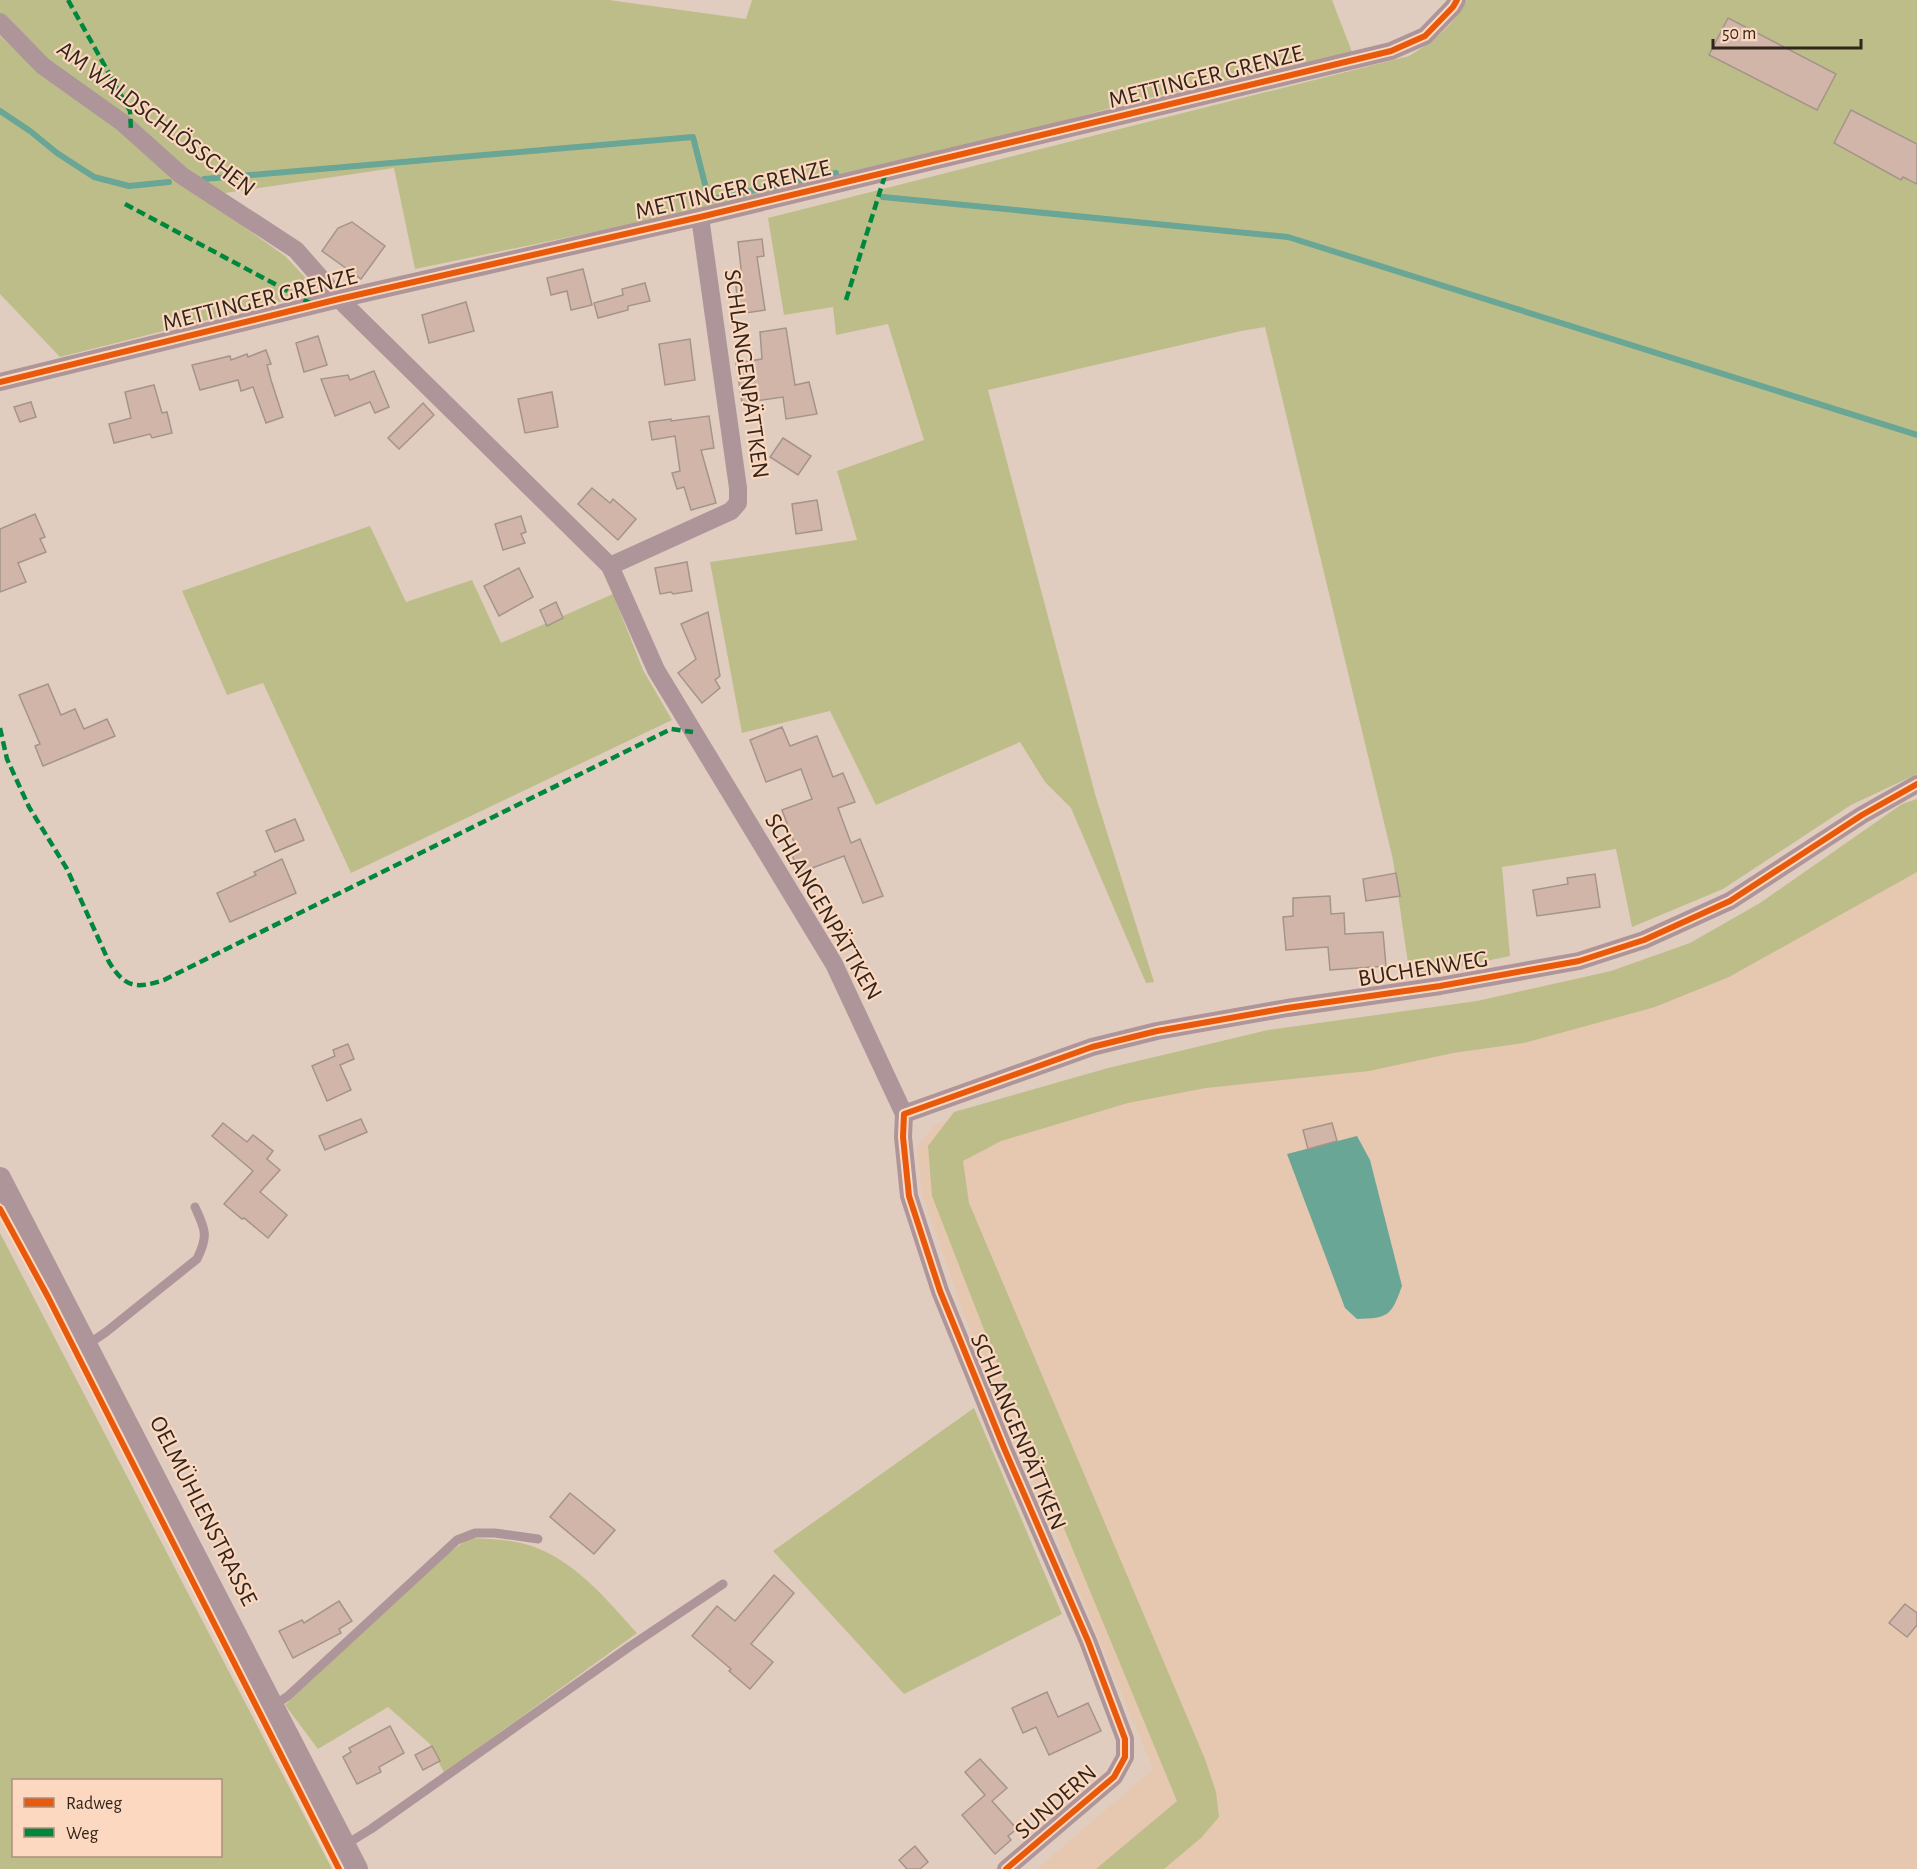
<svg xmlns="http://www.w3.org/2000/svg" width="1917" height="1869" font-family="'Alegreya Sans',sans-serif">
	<rect width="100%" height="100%" fill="#e1cdbf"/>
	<!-- built -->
	<polygon fill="#e6c7b0" points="1917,845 1917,1869 1037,1869 1153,1769 962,1309 922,1193 917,1147 936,1124 1102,1080 1573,1000"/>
	<!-- green -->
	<g fill="#bdbd89" fill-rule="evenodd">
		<polygon points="0,0 609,0 746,19 752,0 1332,0 1352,52 1145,99 821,185 415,269 394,168 218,194 160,146 45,61 0,15"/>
		<path d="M1467 0H1917V774L1851 805 1723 889 1632 927 1616 849 1502 867 1510 956 1410 977 1393 860 1265 327 1241 331 988 390 1095 794 1154 982 1146 983 1071 808 1045 782 1020 742 876 805 830 711 742 733 710 562 857 540 837 471 924 440 888 324 836 335 833 307 784 315 768 218 1409 56C1433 42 1454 25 1467 0Z"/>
		<polygon points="0,36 32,66 128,132 200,196 285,256 319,292 60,357 0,294"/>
		<polygon points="370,526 406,602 472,580 501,643 613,594 643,670 672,720 351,873 263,683 227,695 182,591"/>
		<polygon points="1917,799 1917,872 1729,977 1655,1007 1524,1043 1453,1053 1369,1071 1206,1088 1128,1103 1001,1141 963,1161 969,1203 1205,1759 1216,1792 1219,1817 1201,1838 1164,1869 1096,1869 1177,1801 1022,1427 932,1196 928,1146 954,1112 1108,1068 1268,1030 1477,1001 1611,971 1690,943 1760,903 1902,804"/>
		<path d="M0 1233 332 1869H0ZM14 1780H220V1856H14Z"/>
		<polygon points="974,1408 1062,1614 904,1694 773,1551"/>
		<path d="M469 1538C486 1539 504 1539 521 1543 571 1555 604 1597 637 1633L444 1773 430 1744 388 1707 318 1749 285 1705 442 1558Z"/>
	</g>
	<!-- water -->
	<path fill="#69a695" d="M1357 1136 1370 1160 1402 1286C1391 1316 1389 1318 1357 1319L1345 1308 1287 1154Z"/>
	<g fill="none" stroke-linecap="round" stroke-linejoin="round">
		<!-- stream -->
		<g stroke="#69a695" stroke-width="6">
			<polyline points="0,111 30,131 57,153 94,177 129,186 169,182"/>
			<polyline points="204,179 693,137 709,200 836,173"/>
			<polyline points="883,197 1288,237 1917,435"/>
		</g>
	</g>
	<!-- building -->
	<g fill="#d1b5a9" stroke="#a4948b" stroke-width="1.5">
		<polygon points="1728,18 1836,74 1817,110 1709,55"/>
		<polygon points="1851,110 1917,144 1917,184 1903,177 1901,180 1834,143"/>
		<polygon points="352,222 385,246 361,279 322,251 338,228"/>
		<polygon points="762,239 764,256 757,257 765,310 739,314 735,278 742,277 738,242"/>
		<polygon points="583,269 592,305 571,310 567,291 551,295 547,278"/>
		<polygon points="645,283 650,301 628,306 628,310 598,318 594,303 623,295 622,289"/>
		<polygon points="466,302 474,331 429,343 422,315"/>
		<polygon points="786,328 795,385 809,382 817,414 786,419 783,397 742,403 736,363 762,359 760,332"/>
		<polygon points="318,336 327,365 304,372 296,343"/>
		<polygon points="690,339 695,380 665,385 659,344"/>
		<polygon points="266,350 271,364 267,365 271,380 283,417 266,423 253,387 241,391 238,380 200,390 192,365 230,356 231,360 247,354 248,357"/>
		<polygon points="374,371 389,407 375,413 370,402 335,416 321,379 348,375 350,380"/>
		<polygon points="154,385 162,413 167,412 172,433 152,438 150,434 114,443 109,424 131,418 125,392"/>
		<polygon points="552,392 558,427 525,433 518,399"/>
		<polygon points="31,402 36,417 20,422 14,407"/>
		<polygon points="423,403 434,415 399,449 388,438"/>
		<polygon points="709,416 714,448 701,450 716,503 691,510 684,487 677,489 672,473 680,471 675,436 652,440 649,422 671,419 671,421"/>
		<polygon points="783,438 811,456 798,475 770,457"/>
		<polygon points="592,488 610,503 613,499 636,519 618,540 578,504"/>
		<polygon points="817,500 822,530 796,534 792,504"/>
		<polygon points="35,514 45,537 40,539 46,552 18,563 26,582 0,592 0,529"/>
		<polygon points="521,516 526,532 521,534 525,543 503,550 495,524"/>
		<polygon points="687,562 692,591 673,594 671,592 660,594 655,568"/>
		<polygon points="519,568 533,597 499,616 484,586"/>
		<polygon points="556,602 563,618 547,626 540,610"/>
		<polygon points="708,612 720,676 715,680 720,688 702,703 678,673 696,659 681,624"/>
		<polygon points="48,684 61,715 75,709 84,729 107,719 115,736 43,766 35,746 40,744 19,695"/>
		<polygon points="782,727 790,746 817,736 833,777 843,773 855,802 838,808 851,843 860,839 883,896 863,903 844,856 799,873 789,847 795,845 782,810 812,799 801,769 766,782 750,740"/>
		<polygon points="295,819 304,840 275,852 266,831"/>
		<polygon points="282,859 296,893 230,922 217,893 256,875 254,872"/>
		<polygon points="1396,873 1400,896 1366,901 1363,879"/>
		<polygon points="1595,874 1600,907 1537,916 1533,890 1568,884 1567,878"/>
		<polygon points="1330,896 1331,914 1344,913 1345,934 1383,932 1386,966 1330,970 1328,947 1286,950 1283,917 1293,916 1293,898"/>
		<polygon points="348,1044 354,1059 340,1065 351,1090 327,1101 312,1066 335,1056 333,1050"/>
		<polygon points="361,1119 367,1132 325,1150 319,1136"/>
		<polygon points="223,1123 247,1142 253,1135 273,1151 267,1159 280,1170 260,1192 287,1215 268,1238 244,1218 242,1219 224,1204 253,1171 212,1136"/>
		<polygon points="1332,1123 1337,1141 1308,1149 1303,1130"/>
		<polygon points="570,1493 615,1530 594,1554 550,1517"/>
		<polygon points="774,1575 794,1593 751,1644 773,1662 750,1689 729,1671 731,1669 692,1636 717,1606 735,1621"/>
		<polygon points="339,1601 352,1621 339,1629 341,1633 293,1658 279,1631 302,1620 304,1623"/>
		<polygon points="1905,1604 1917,1613 1917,1625 1907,1637 1889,1623"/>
		<polygon points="1047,1692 1058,1717 1088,1703 1101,1731 1049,1755 1036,1727 1023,1733 1012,1708"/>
		<polygon points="390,1726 404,1753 379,1767 381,1772 357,1784 343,1757 351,1752 349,1748"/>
		<polygon points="432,1746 440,1761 423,1770 415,1755"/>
		<polygon points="980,1759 1007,1788 992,1801 1017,1829 1008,1836 1011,1840 995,1854 962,1815 985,1795 965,1772"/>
		<polygon points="915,1846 928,1862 920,1869 907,1869 899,1860"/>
	</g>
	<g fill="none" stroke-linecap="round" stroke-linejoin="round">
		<!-- service -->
		<g stroke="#ae959a" stroke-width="9">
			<path d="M87 1345 106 1332 197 1259C209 1235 205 1229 195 1207"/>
			<polyline points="273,1706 288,1696 457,1540 475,1533 495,1533 538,1539"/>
			<polyline points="345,1845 371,1829 629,1647 723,1584"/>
		</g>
		<!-- minor -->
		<g stroke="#ae959a" stroke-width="18">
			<polyline points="0,22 43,66 123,123 181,175 296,250 339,299 610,566 656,670 834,964 904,1114 903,1137 909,1196 940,1291 1004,1448 1088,1641 1125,1739 1125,1757 1114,1777 1006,1869"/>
			<polyline points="0,382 339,299 700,217 1391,51 1425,36 1453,7 1457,0"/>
			<polyline points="610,566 731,511 738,503 738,488 700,217"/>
			<polyline points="904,1114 1092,1047 1157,1031 1287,1008 1440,986 1579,961 1644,940 1730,901 1862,815 1917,784"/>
		</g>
		<!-- tertiary -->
		<polyline stroke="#ae959a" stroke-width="22" points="0,1178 357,1869"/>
		<!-- quiet -->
		<g stroke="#00873e" stroke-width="4.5" stroke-dasharray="9 4.5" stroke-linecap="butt">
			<polyline points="68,0 130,111 131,130"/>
			<polyline points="125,204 314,305"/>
			<polyline points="846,300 886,172"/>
			<path d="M0 728 7 759 29 807 67 869 109 962C125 988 136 989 164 980L671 729 693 732"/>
		</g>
		<!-- cycleway casing -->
		<g stroke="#fbd8bf" stroke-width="10">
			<g id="cycleway">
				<polyline points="0,382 339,299 700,217 1391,51 1425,36 1453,7 1457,0"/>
				<polyline points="0,1209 48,1297 339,1869"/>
				<polyline points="1006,1869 1114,1777 1125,1757 1125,1739 1088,1641 1004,1448 940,1291 909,1196 903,1137 904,1114 1092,1047 1157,1031 1287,1008 1440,986 1579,961 1644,940 1730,901 1862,815 1917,784"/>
			</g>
		</g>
		<!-- cycleway -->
		<use href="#cycleway" stroke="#e8590c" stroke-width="6"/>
	</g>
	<g text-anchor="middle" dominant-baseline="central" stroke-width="4.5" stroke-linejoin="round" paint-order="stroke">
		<!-- street labels -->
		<g font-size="24" fill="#32251c" stroke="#fbd8bf">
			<text transform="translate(1206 77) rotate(-14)">METTINGER GRENZE</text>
			<text transform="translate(156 119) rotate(37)">AM WALDSCHLÖSSCHEN</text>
			<text transform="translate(733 190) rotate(-13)">METTINGER GRENZE</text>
			<text transform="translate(260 300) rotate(-14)">METTINGER GRENZE</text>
			<text transform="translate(746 374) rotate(82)">SCHLANGENPÄTTKEN</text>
			<text transform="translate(823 907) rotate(60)">SCHLANGENPÄTTKEN</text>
			<text transform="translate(1423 969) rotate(-9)">BUCHENWEG</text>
			<text transform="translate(1018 1432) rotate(67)">SCHLANGENPÄTTKEN</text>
			<text transform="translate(203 1511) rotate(63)">OELMÜHLENSTRASSE</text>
			<text transform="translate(1056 1802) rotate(-41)">SUNDERN</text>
		</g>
	</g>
	<!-- legend -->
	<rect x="12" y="1779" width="210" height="78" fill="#fbd8bf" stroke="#ab907e" stroke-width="1.5"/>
	<rect x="24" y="1798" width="30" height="9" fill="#e8590c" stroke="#ab907e" stroke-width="1.5"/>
	<text x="66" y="1809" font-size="18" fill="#32251c">Radweg</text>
	<rect x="24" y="1828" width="30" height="9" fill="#00873e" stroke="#ab907e" stroke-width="1.5"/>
	<text x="66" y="1839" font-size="18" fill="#32251c">Weg</text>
	<!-- scale -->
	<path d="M1713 39v9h148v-9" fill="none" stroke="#32251c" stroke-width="3"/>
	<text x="1722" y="39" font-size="18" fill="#32251c" stroke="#fbd8bf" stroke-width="4.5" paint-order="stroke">50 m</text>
</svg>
